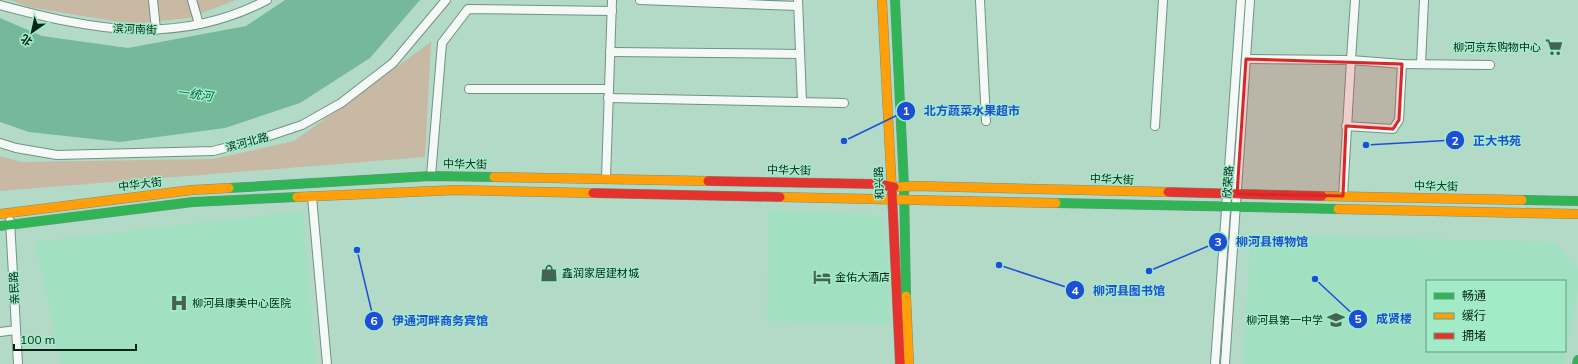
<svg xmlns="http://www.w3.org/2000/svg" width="1578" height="364" font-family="Mulish,'Noto Sans SC',sans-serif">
	<rect width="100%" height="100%" fill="#b3dac7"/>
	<!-- built -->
	<g fill="#a1e0c1" fill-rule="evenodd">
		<polygon points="768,210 881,216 889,272 888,324 767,321"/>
		<polygon points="303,211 315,364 62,364 35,242"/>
		<path d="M1266 235 1554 242 1578 269V289L1564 364H1243L1250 250ZM1427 281H1565V351H1427Z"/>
	</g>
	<!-- green -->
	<g fill="#c8b9a4">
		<polygon points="10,0 236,0 189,18 131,24 29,7"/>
		<polygon points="431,42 425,157 0,191 0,156 21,162 213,159 294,141"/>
	</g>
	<!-- water -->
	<polygon fill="#76b99a" points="285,0 420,0 370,58 300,103 225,128 120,142 29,132 0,122 0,18 42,36 128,48 246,26"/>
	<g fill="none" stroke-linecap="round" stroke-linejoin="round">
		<!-- street casing -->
		<g stroke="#729283" stroke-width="10">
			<g id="street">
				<polyline points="153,0 156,30"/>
				<polyline points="192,0 199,24"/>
				<polyline points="640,0 798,6"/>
				<polyline points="798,0 802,101"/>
				<polyline points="980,0 986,121"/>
				<path d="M0 5C93 30 177 47 267 0"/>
				<polyline points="610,52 800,54"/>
				<polyline points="1246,59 1351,60 1355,0"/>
				<polyline points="1421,64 1424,0"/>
				<polyline points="469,89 608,89"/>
				<polyline points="608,98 844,103"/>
				<polyline points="1155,126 1163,0"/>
				<polyline points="1346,126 1393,129 1399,120 1402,64"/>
				<polyline points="0,143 16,148 57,155 213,151 260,139 302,125 341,103 393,63 446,0"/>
				<polyline points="431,176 442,43 468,9 612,11"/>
				<polyline points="606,178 612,0"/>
				<polyline points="1343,196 1351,60 1402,64 1490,65"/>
				<polyline points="312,197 327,364"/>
				<polyline points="10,221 18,364"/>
				<polyline points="0,332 16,330"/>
				<polyline points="1215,364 1241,0"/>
				<polyline points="1225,364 1250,0"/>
			</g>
		</g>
		<!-- fast casing -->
		<g stroke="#729283" stroke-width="10">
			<g id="fast">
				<polyline points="895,0 904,186 906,296"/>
				<polyline points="229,188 431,176 494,177"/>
				<polyline points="1522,200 1578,201"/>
				<polyline points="1056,203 1338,209"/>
				<polyline points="0,226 193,202 297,197"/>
				<polyline points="1577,364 1578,360"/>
			</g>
		</g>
		<!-- slow casing -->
		<g stroke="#729283" stroke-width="10">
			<g id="slow">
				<polyline points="882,0 892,193"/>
				<polyline points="494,177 708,181"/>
				<polyline points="894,187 916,186 1168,192"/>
				<polyline points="1322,196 1522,200"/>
				<polyline points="297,197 456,190 593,193"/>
				<polyline points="780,197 1056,203"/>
				<polyline points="1338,209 1578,214"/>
				<polyline points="0,214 192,190 229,188"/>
				<polyline points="906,296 909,364"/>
			</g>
		</g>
		<!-- jam casing -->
		<g stroke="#729283" stroke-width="10">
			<g id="jam">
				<polyline points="708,181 877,184 894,187"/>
				<polyline points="1168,192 1322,196"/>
				<polyline points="593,193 780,197"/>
				<polyline points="892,193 900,364"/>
			</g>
		</g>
		<!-- street -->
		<use href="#street" stroke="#f4f9f7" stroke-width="8"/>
		<!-- fast -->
		<use href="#fast" stroke="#30b455" stroke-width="9"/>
		<!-- slow -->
		<use href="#slow" stroke="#ff9f0a" stroke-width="9"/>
		<!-- jam -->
		<use href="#jam" stroke="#e5322d" stroke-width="9"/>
	</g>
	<!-- marked area -->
	<path fill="#d62828" fill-opacity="0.2" stroke="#d62828" stroke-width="3" stroke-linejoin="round" d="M1246 59 1402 64 1399 120 1393 129 1346 126 1343 196 1237 194Z"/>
	<!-- icons -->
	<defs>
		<g id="supermarket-bare" transform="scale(1.38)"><path d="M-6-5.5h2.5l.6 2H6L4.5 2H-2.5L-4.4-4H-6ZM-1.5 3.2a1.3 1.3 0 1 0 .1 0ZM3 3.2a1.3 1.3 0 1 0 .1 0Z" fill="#436455" stroke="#a2ebc7" stroke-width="2.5" paint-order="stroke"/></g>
		<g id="shop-bare" transform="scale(1.38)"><path d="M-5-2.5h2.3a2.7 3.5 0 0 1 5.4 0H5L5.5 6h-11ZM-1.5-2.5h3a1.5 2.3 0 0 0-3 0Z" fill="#436455" stroke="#a2ebc7" stroke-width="2.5" paint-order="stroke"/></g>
		<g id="hotel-bare" transform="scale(1.38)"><path d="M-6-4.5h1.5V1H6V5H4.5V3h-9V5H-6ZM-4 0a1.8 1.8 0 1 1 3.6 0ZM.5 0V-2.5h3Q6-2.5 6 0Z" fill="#436455" stroke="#a2ebc7" stroke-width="2.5" paint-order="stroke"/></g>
		<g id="hospital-bare" transform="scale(1.38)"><path d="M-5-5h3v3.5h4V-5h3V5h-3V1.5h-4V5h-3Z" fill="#436455" stroke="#a2ebc7" stroke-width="2.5" paint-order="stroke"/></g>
		<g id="school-bare" transform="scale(1.38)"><path d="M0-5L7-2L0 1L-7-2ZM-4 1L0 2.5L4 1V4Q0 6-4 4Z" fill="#436455" stroke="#a2ebc7" stroke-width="2.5" paint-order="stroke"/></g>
	</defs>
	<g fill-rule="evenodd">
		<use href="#supermarket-bare" x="1554" y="47"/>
		<use href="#shop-bare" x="549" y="273"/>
		<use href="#hotel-bare" x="822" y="277"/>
		<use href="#hospital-bare" x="179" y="303"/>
		<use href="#school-bare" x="1336" y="320"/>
	</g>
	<g text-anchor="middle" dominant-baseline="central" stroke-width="3" stroke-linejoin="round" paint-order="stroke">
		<!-- street labels -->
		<g font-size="11" fill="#062518" stroke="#a2ebc7">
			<text transform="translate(135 29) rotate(2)">滨河南街</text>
			<text transform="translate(247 142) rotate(-15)">滨河北路</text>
			<text transform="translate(465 164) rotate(1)">中华大街</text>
			<text transform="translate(789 170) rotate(1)">中华大街</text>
			<text transform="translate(1112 179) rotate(2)">中华大街</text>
			<text transform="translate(1228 182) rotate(-86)">欣荣路</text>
			<text transform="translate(879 183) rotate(-93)">和兴路</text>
			<text transform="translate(140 184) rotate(-7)">中华大街</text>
			<text transform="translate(1436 186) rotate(1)">中华大街</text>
			<text transform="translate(14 288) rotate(-93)">亲民路</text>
		</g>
		<!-- poi labels -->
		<g font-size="11" fill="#062518" stroke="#a2ebc7" text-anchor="start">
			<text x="1541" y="47" text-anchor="end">柳河京东购物中心</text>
			<text x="562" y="273">鑫润家居建材城</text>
			<text x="835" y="277">金佑大酒店</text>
			<text x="192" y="303">柳河县康美中心医院</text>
			<text x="1323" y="320" text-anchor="end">柳河县第一中学</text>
		</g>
		<!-- water labels -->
		<g font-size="12" font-style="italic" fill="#006946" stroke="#a2ebc7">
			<text transform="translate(195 94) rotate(8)">一统河</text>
		</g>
	</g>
	<!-- callouts -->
	<path fill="none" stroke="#1d4ed8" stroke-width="1.5" d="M844 141L906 111M1366 145L1455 140M1149 271L1218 242M999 265L1075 290M1315 279L1358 319M357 250L374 321"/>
	<g fill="#1d4ed8" stroke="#a2ebc7" stroke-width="1.5">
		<circle cx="844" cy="141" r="4"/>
		<circle cx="1366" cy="145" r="4"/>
		<circle cx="1149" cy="271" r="4"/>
		<circle cx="999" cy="265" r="4"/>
		<circle cx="1315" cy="279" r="4"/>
		<circle cx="357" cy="250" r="4"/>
		<circle cx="906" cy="111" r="10"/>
		<circle cx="1455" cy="140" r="10"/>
		<circle cx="1218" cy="242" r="10"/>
		<circle cx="1075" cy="290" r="10"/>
		<circle cx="1358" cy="319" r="10"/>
		<circle cx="374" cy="321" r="10"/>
	</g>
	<g font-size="12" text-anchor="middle" font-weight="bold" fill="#fff">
		<text x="906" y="115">1</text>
		<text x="1455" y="145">2</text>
		<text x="1218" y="246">3</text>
		<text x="1075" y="295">4</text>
		<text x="1358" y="323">5</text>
		<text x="374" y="325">6</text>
	</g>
	<g font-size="12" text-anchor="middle" font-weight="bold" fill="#1d4ed8" stroke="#a2ebc7" stroke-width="3" stroke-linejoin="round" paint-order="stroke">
		<text x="972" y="115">北方蔬菜水果超市</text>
		<text x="1497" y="145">正大书苑</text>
		<text x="1272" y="246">柳河县博物馆</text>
		<text x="1129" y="295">柳河县图书馆</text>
		<text x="1394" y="323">成贤楼</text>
		<text x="440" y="325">伊通河畔商务宾馆</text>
	</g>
	<!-- legend -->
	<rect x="1426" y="280" width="140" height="72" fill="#a2ebc7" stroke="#649c81"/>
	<rect x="1434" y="293" width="20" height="6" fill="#30b455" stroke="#649c81"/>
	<text x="1462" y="300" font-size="12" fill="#062518">畅通</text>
	<rect x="1434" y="313" width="20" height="6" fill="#ff9f0a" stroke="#649c81"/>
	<text x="1462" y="320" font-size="12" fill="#062518">缓行</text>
	<rect x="1434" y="333" width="20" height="6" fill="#e5322d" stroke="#649c81"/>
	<text x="1462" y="340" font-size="12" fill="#062518">拥堵</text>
	<!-- north arrow -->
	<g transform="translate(32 32) rotate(214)" stroke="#a2ebc7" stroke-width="3" paint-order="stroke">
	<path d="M0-3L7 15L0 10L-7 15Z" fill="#062518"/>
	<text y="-6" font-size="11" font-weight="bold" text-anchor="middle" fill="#062518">北</text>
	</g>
	<!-- scale -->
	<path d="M14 344v6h122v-6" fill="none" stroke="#062518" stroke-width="2"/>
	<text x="20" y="344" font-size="12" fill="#062518" stroke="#a2ebc7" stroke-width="3" paint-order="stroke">100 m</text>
</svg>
